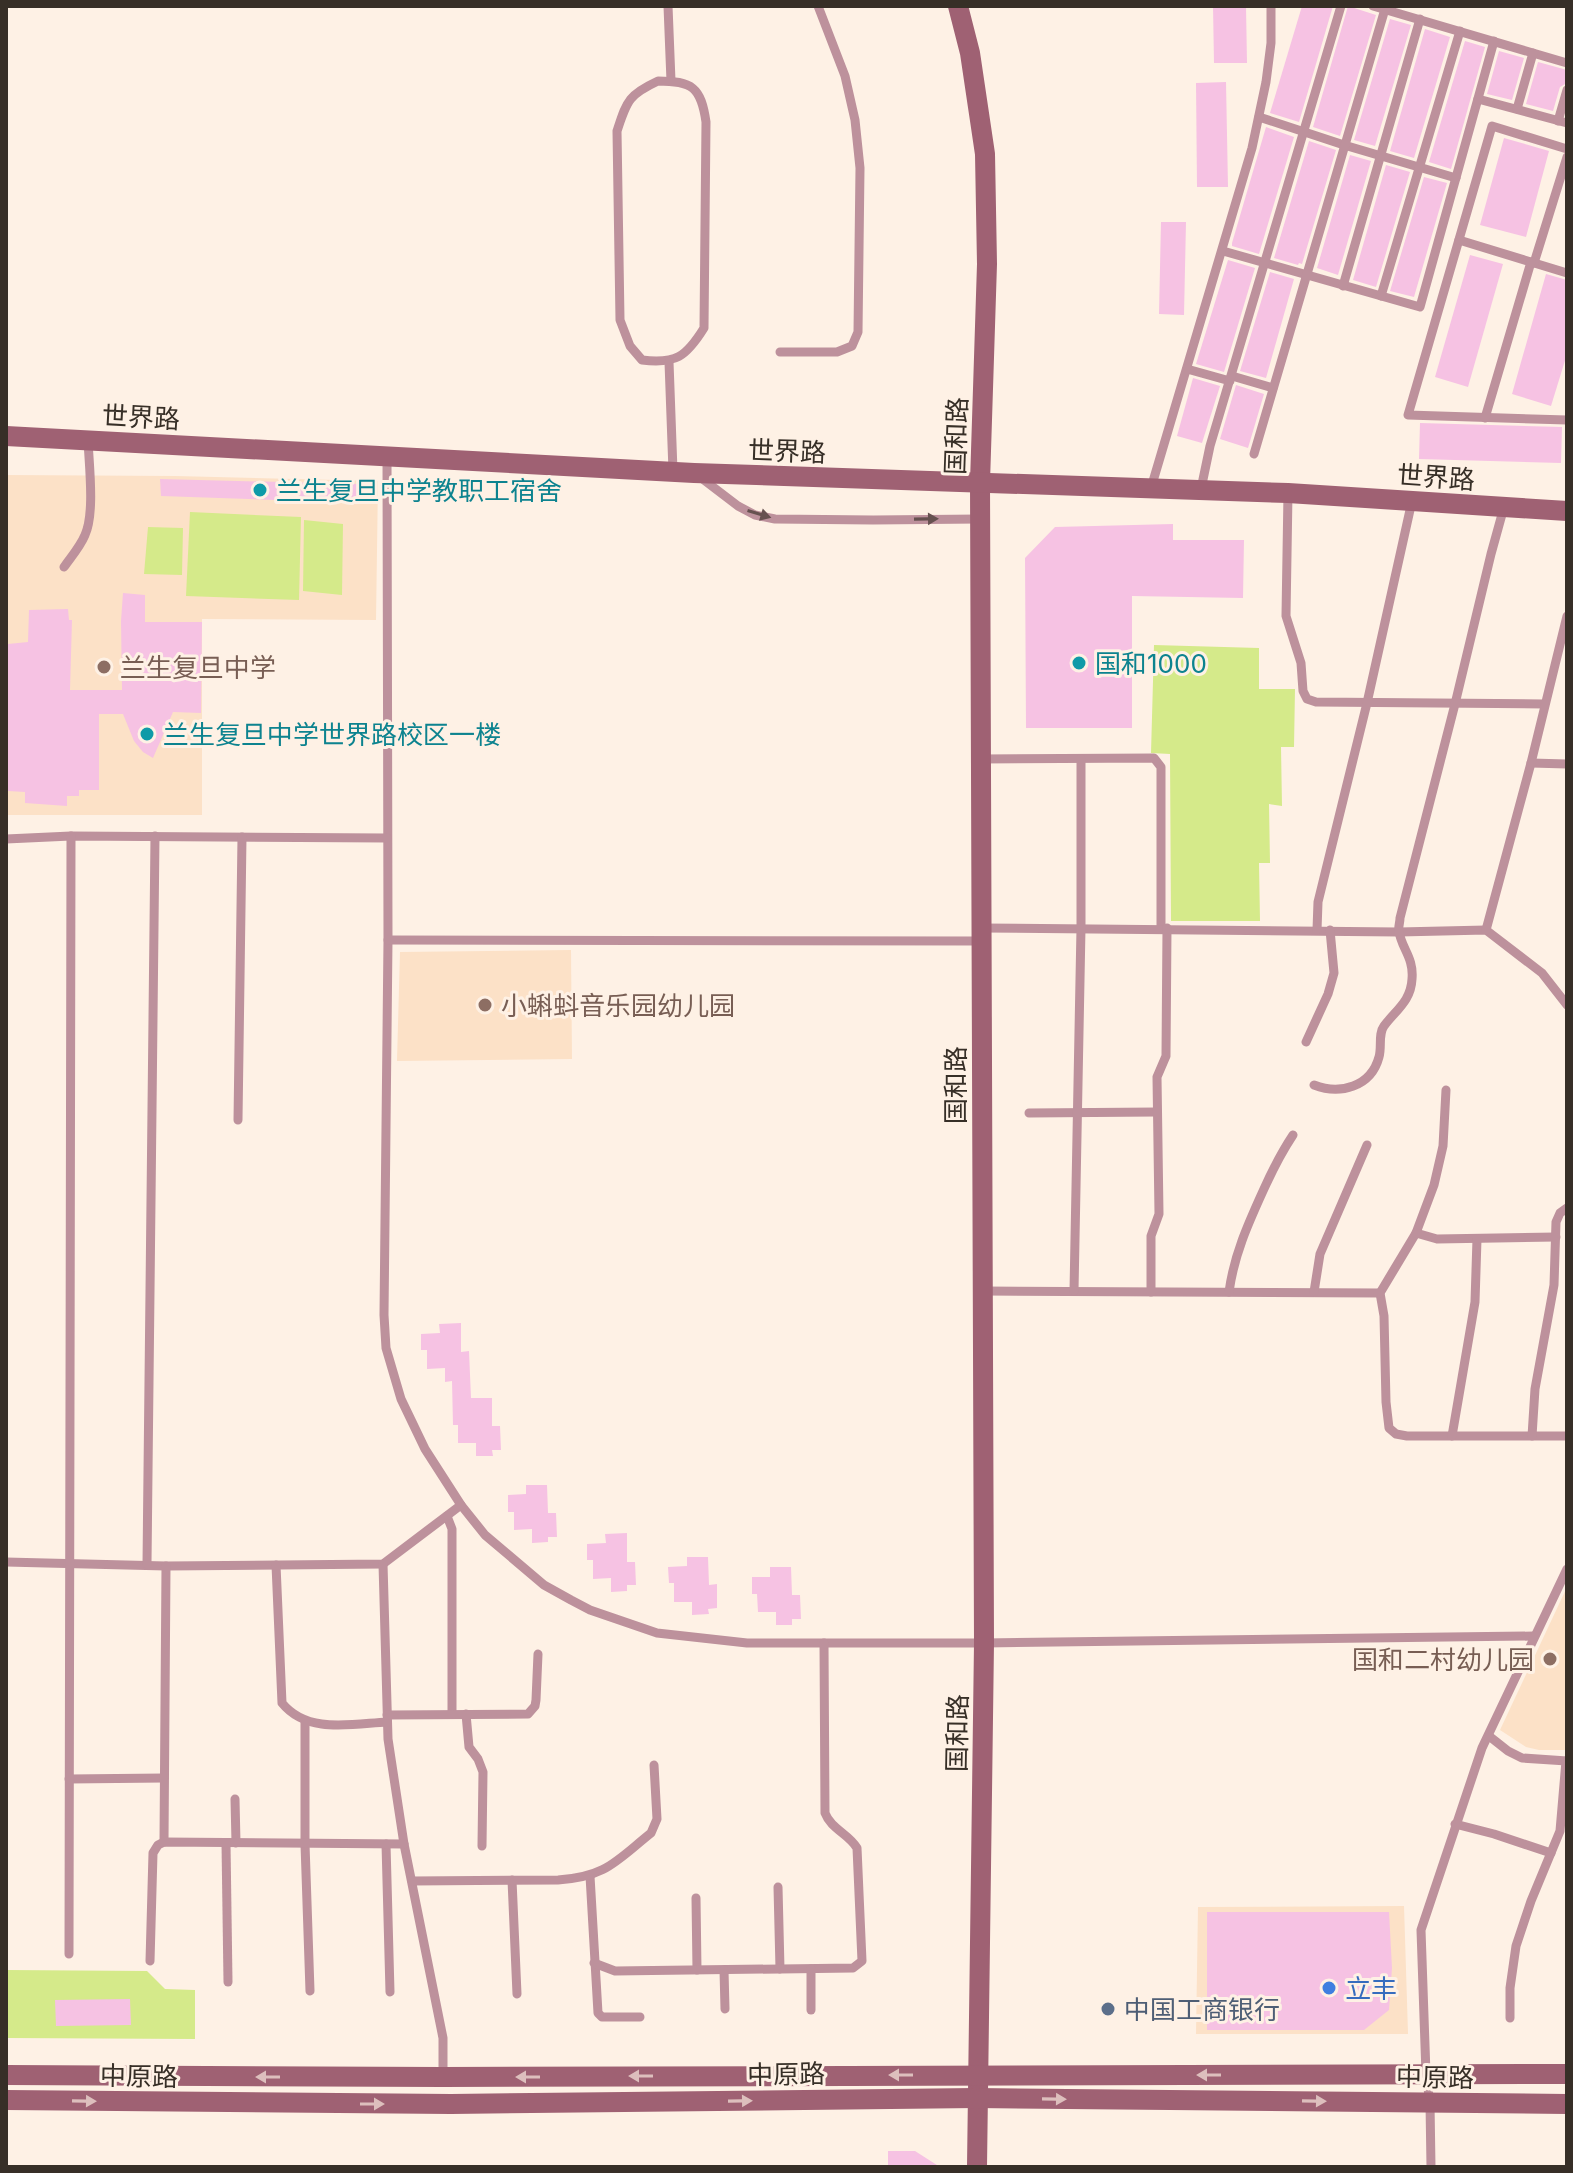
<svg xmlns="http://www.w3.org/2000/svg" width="1573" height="2173" font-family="Inter,'Noto Sans SC',sans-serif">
	<rect width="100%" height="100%" fill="#fef1e5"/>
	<!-- built -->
	<g fill="#fce1c7">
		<polygon points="6,475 175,476 378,481 376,620 202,619 202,815 6,815"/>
		<polygon points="571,950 572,1059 397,1061 400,952"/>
		<polygon points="1567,1587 1567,1750 1539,1750 1526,1747 1500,1730"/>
		<polygon points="1404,1906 1408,2034 1196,2034 1198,1907"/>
	</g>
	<!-- green -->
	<g fill="#d5ea8a">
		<polygon points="190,512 301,517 299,600 186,596"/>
		<polygon points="304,520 343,524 342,595 303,591"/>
		<polygon points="148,527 183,528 182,575 144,574"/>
		<polygon points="1154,645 1259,648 1259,689 1295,689 1294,747 1281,747 1282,806 1269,804 1270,863 1259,863 1260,921 1171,921 1170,754 1151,753"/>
		<polygon points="6,1970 147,1971 165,1989 195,1990 195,2039 6,2038"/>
	</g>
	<!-- building -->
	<g fill="#f6c2e3">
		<polygon points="1213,6 1246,6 1247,63 1214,63"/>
		<polygon points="1302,6 1333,6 1299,122 1270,113"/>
		<polygon points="1348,6 1376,15 1340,136 1313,127"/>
		<polygon points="1390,19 1411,25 1375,146 1354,140"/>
		<polygon points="1425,29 1450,37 1414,158 1390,151"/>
		<polygon points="1465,41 1485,47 1451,169 1429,162"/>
		<polygon points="1499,51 1524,58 1512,100 1487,94"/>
		<polygon points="1538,62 1567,70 1567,83 1560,87 1553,111 1526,104"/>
		<polygon points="1226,82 1228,187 1197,187 1196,83"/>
		<polygon points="1266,127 1294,137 1259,254 1232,246 1232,243"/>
		<polygon points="1504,138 1549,151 1526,237 1480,225"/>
		<polygon points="1309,141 1336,150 1302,264 1299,263 1298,265 1274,258"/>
		<polygon points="1350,155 1371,161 1338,275 1317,268"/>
		<polygon points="1386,165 1410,172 1376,287 1353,280"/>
		<polygon points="1424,177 1447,183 1414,297 1390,291"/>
		<polygon points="1161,222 1186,222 1184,315 1159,314"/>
		<polygon points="1470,255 1503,264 1468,387 1435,377"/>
		<polygon points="1228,260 1255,268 1224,372 1196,364"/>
		<polygon points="1270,272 1294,279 1266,378 1240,371"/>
		<polygon points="1546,274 1567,280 1567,354 1551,406 1512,394"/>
		<polygon points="1193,378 1220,386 1202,443 1177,436"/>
		<polygon points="1236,385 1264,394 1248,448 1220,439"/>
		<polygon points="1420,423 1562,427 1561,463 1419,459"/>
		<polygon points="160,479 359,484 359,503 161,496"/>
		<polygon points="1173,524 1173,540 1244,540 1243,598 1132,596 1132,728 1026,728 1025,558 1055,527"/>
		<polygon points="123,593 145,595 145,622 202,622 201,713 173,712 153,758 143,752 134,741 123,714 99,714 99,790 79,790 79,796 67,796 67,806 25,803 25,792 8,791 8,644 28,642 29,610 68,609 69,620 72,620 70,690 122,690 121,621"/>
		<polygon points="461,1323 461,1352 469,1351 471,1398 492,1398 492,1426 500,1426 501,1450 492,1450 493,1456 476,1456 476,1443 458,1443 458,1425 453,1425 452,1381 445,1382 445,1368 427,1369 427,1350 421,1350 421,1334 440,1333 439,1324"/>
		<polygon points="526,1485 547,1485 548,1513 556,1513 557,1537 548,1537 548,1542 532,1543 532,1529 514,1530 514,1512 508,1512 508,1495 526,1494"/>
		<polygon points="627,1533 627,1562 635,1562 636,1585 627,1585 627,1591 611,1592 611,1578 593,1579 593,1560 587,1560 587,1544 606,1543 605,1534"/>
		<polygon points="687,1557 708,1557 709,1585 717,1584 717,1608 708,1609 709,1614 692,1615 692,1602 674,1602 674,1583 669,1583 668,1567 687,1566"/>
		<polygon points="770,1567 791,1567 792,1595 800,1595 801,1619 792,1619 792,1625 776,1625 776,1612 758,1612 757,1594 752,1594 752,1577 770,1577"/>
		<polygon points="1207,1912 1389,1912 1392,1968 1389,2010 1364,2030 1207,2030"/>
		<polygon points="130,1999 131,2025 56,2026 55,2000"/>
		<polygon points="888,2151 915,2151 940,2167 888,2167"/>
	</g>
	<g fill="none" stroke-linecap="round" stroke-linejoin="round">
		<!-- lane -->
		<g stroke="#bd919c" stroke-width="9">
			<polyline points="668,6 671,81"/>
			<polyline points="1373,6 1567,63"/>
			<path d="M658 81C692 81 701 87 706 122L704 328C686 357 676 364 642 360L630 346 620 320 617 131C627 101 628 95 658 81Z"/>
			<polyline points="1478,99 1567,123"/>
			<polyline points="1517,109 1533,53"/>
			<polyline points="1259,117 1344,145 1456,178"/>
			<polyline points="1558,121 1567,90"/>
			<polyline points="1567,149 1492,126 1408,415 1567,420"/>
			<polyline points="1459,240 1567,273"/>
			<polyline points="1223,251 1420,307 1494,41"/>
			<polyline points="1534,263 1567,157"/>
			<polyline points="1343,286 1420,19"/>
			<polyline points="1381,296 1460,31"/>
			<polyline points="780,352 837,352 852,346 858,332 860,168 855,120 845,76 818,6"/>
			<polyline points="669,362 673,471"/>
			<polyline points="1187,369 1230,381"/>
			<polyline points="1232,376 1273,388"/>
			<polyline points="1485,418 1531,262"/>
			<polyline points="1254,454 1385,9"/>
			<polyline points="387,455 388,940 384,1315 386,1348 401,1399 425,1449 461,1505 485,1535 544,1585 571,1600 590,1610 657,1633 747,1643 984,1643 1534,1636"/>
			<polyline points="700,477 738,506 755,515 775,519 873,520 980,519"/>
			<polyline points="1151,488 1252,148 1266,82 1271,43 1271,6"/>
			<polyline points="1201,489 1210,446 1341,6"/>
			<polyline points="1288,493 1286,616 1301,663 1303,691 1307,699 1316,702 1544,704"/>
			<path d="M64 567C71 557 80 547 85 535 95 513 89 465 88 440"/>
			<polyline points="980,759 1154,758 1161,767 1161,928"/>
			<polyline points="1531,763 1567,764"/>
			<polyline points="6,839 71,836 387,838"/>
			<polyline points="981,928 1399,932 1486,930 1542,973 1567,1005"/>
			<polyline points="1317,930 1318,902 1367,703 1412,501"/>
			<polyline points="1486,930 1531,763 1567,616"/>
			<polyline points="388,940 980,941"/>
			<polyline points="1306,1042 1328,994 1334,973 1330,930"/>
			<path d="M1314 1085C1340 1095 1371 1087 1379 1057 1382 1047 1378 1034 1384 1026 1396 1010 1411 1001 1412 979 1414 957 1401 948 1399 931 1398 927 1400 923 1400 918L1455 704 1491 554 1504 507"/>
			<polyline points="1446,1090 1443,1146 1434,1185 1416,1233 1380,1293 1384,1316 1386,1402 1389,1428 1396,1434 1407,1436 1567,1436"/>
			<polyline points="1029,1113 1157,1112"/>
			<polyline points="238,1120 242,837"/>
			<polyline points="1416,1233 1437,1239 1556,1237"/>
			<polyline points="984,1291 1380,1293"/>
			<polyline points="1074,1291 1081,928 1081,759"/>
			<polyline points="1151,1292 1151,1236 1159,1214 1157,1077 1166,1056 1167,928"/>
			<path d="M1229 1292C1234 1255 1248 1224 1263 1191 1272 1171 1281 1153 1293 1135"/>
			<polyline points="1314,1292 1320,1254 1367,1145"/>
			<polyline points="1452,1436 1475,1302 1477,1239"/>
			<polyline points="1532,1436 1535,1389 1554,1285 1556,1222 1560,1213 1567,1208"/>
			<polyline points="447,1516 452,1529 452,1714"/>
			<polyline points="6,1562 166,1566 383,1564 461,1505"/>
			<polyline points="147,1564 155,836"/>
			<polyline points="383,1564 388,1739 404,1844 443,2038 443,2077"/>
			<path d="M276 1565 282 1703C307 1734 351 1724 387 1722"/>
			<polyline points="466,1714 469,1747 478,1759 483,1772 482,1846"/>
			<polyline points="387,1715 528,1714 535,1706 536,1700 538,1654"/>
			<polyline points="305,1721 305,1844 310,1991"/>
			<polyline points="1489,1736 1508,1751 1522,1758 1567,1761"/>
			<polyline points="69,1779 164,1778"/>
			<polyline points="235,1799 236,1843"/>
			<polyline points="1455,1824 1494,1834 1551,1853"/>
			<polyline points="164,1842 166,1566"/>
			<polyline points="226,1843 228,1982"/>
			<polyline points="386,1844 390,1992"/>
			<polyline points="590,1876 598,2013 602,2017 640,2017"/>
			<polyline points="512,1880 517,1994"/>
			<path d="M412 1881 558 1880C606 1877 616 1861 651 1833L657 1819 654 1765"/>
			<polyline points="778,1887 780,1969"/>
			<polyline points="696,1898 697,1970"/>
			<polyline points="69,1954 71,836"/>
			<polyline points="150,1961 153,1853 158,1845 164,1842 404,1844"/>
			<path d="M594 1963 615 1971 853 1968 862 1961 857 1848C849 1834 831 1829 825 1813L824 1643"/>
			<polyline points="811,1969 811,2010"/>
			<polyline points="724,1970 725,2009"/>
			<polyline points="1510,2018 1510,1988 1516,1946 1531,1901 1560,1831 1566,1761"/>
			<polyline points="1431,2167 1430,2103 1426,2074 1421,1930 1482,1748 1567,1569"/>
		</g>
		<!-- secondary -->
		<g stroke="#9f6173" stroke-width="20">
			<polyline points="958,6 970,53 985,154 987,264 980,482 984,1643 977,2167"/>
			<polyline points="6,436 694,473 1288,493 1567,511"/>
			<polyline points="6,2075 443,2077 1567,2074"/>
			<polyline points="6,2100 451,2104 976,2098 1567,2104"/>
		</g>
	</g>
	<!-- one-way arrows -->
	<defs><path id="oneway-solid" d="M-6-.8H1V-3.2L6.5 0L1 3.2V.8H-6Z" transform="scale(2)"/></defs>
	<g fill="#665150">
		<use href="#oneway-solid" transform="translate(759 514) rotate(17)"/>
		<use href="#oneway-solid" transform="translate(926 519) rotate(-1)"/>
	</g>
	<g fill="#ddbfbd">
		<use href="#oneway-solid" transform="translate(901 2075) rotate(180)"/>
		<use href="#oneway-solid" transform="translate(1209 2075) rotate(180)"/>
		<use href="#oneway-solid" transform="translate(641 2076) rotate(180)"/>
		<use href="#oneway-solid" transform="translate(268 2077) rotate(-180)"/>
		<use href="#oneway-solid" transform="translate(528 2077) rotate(180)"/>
		<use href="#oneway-solid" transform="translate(1054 2099) rotate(1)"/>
		<use href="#oneway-solid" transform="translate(84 2101) rotate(1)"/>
		<use href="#oneway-solid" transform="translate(740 2101) rotate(-1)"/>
		<use href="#oneway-solid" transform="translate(1314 2101) rotate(1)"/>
		<use href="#oneway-solid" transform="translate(372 2104)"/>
	</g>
	<!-- markers -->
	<g fill="#0f9aa8" stroke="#fef1e5" stroke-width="3">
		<circle cx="260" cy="490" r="8"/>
		<circle cx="1079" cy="663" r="8"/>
		<circle cx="147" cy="734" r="8"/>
	</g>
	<g fill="#8d6e63" stroke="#fef1e5" stroke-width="3">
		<circle cx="104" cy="667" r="8"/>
		<circle cx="485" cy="1005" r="8"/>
		<circle cx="1550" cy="1659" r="8"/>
	</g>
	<circle fill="#3f7fe0" stroke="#fef1e5" stroke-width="3" cx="1329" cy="1988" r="8"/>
	<circle fill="#5c6f8a" stroke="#fef1e5" stroke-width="3" cx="1108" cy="2009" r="8"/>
	<g text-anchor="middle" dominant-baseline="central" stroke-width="6" stroke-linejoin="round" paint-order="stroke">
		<!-- street labels -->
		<g font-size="26" fill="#372f27" stroke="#fef1e5">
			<text transform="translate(141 417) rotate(3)">世界路</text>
			<text transform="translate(956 436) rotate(-88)">国和路</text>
			<text transform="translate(787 451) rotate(2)">世界路</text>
			<text transform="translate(1436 477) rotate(4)">世界路</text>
			<text transform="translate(955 1085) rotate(-90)">国和路</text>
			<text transform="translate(957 1733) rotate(-89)">国和路</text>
			<text transform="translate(786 2074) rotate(-1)">中原路</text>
			<text transform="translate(139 2076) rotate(1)">中原路</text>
			<text transform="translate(1435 2077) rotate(1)">中原路</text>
		</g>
		<!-- culture labels -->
		<g font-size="26" fill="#0d838f" stroke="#fef1e5" text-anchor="start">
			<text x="276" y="490">兰生复旦中学教职工宿舍</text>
			<text x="1095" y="663">国和1000</text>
			<text x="163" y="734">兰生复旦中学世界路校区一楼</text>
		</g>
		<!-- education labels -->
		<g font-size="26" fill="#785e54" stroke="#fef1e5" text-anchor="start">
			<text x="120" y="667">兰生复旦中学</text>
			<text x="501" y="1005">小蝌蚪音乐园幼儿园</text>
			<text x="1534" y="1659" text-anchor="end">国和二村幼儿园</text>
		</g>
		<!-- shop labels -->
		<g font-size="26" fill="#366cbe" stroke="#fef1e5" text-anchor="start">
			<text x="1345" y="1988">立丰</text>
		</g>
		<!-- service labels -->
		<g font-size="26" fill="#4e5e75" stroke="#fef1e5" text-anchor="start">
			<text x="1124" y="2009">中国工商银行</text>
		</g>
	</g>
	<!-- border -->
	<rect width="1573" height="2173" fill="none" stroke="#372f27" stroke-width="16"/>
</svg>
